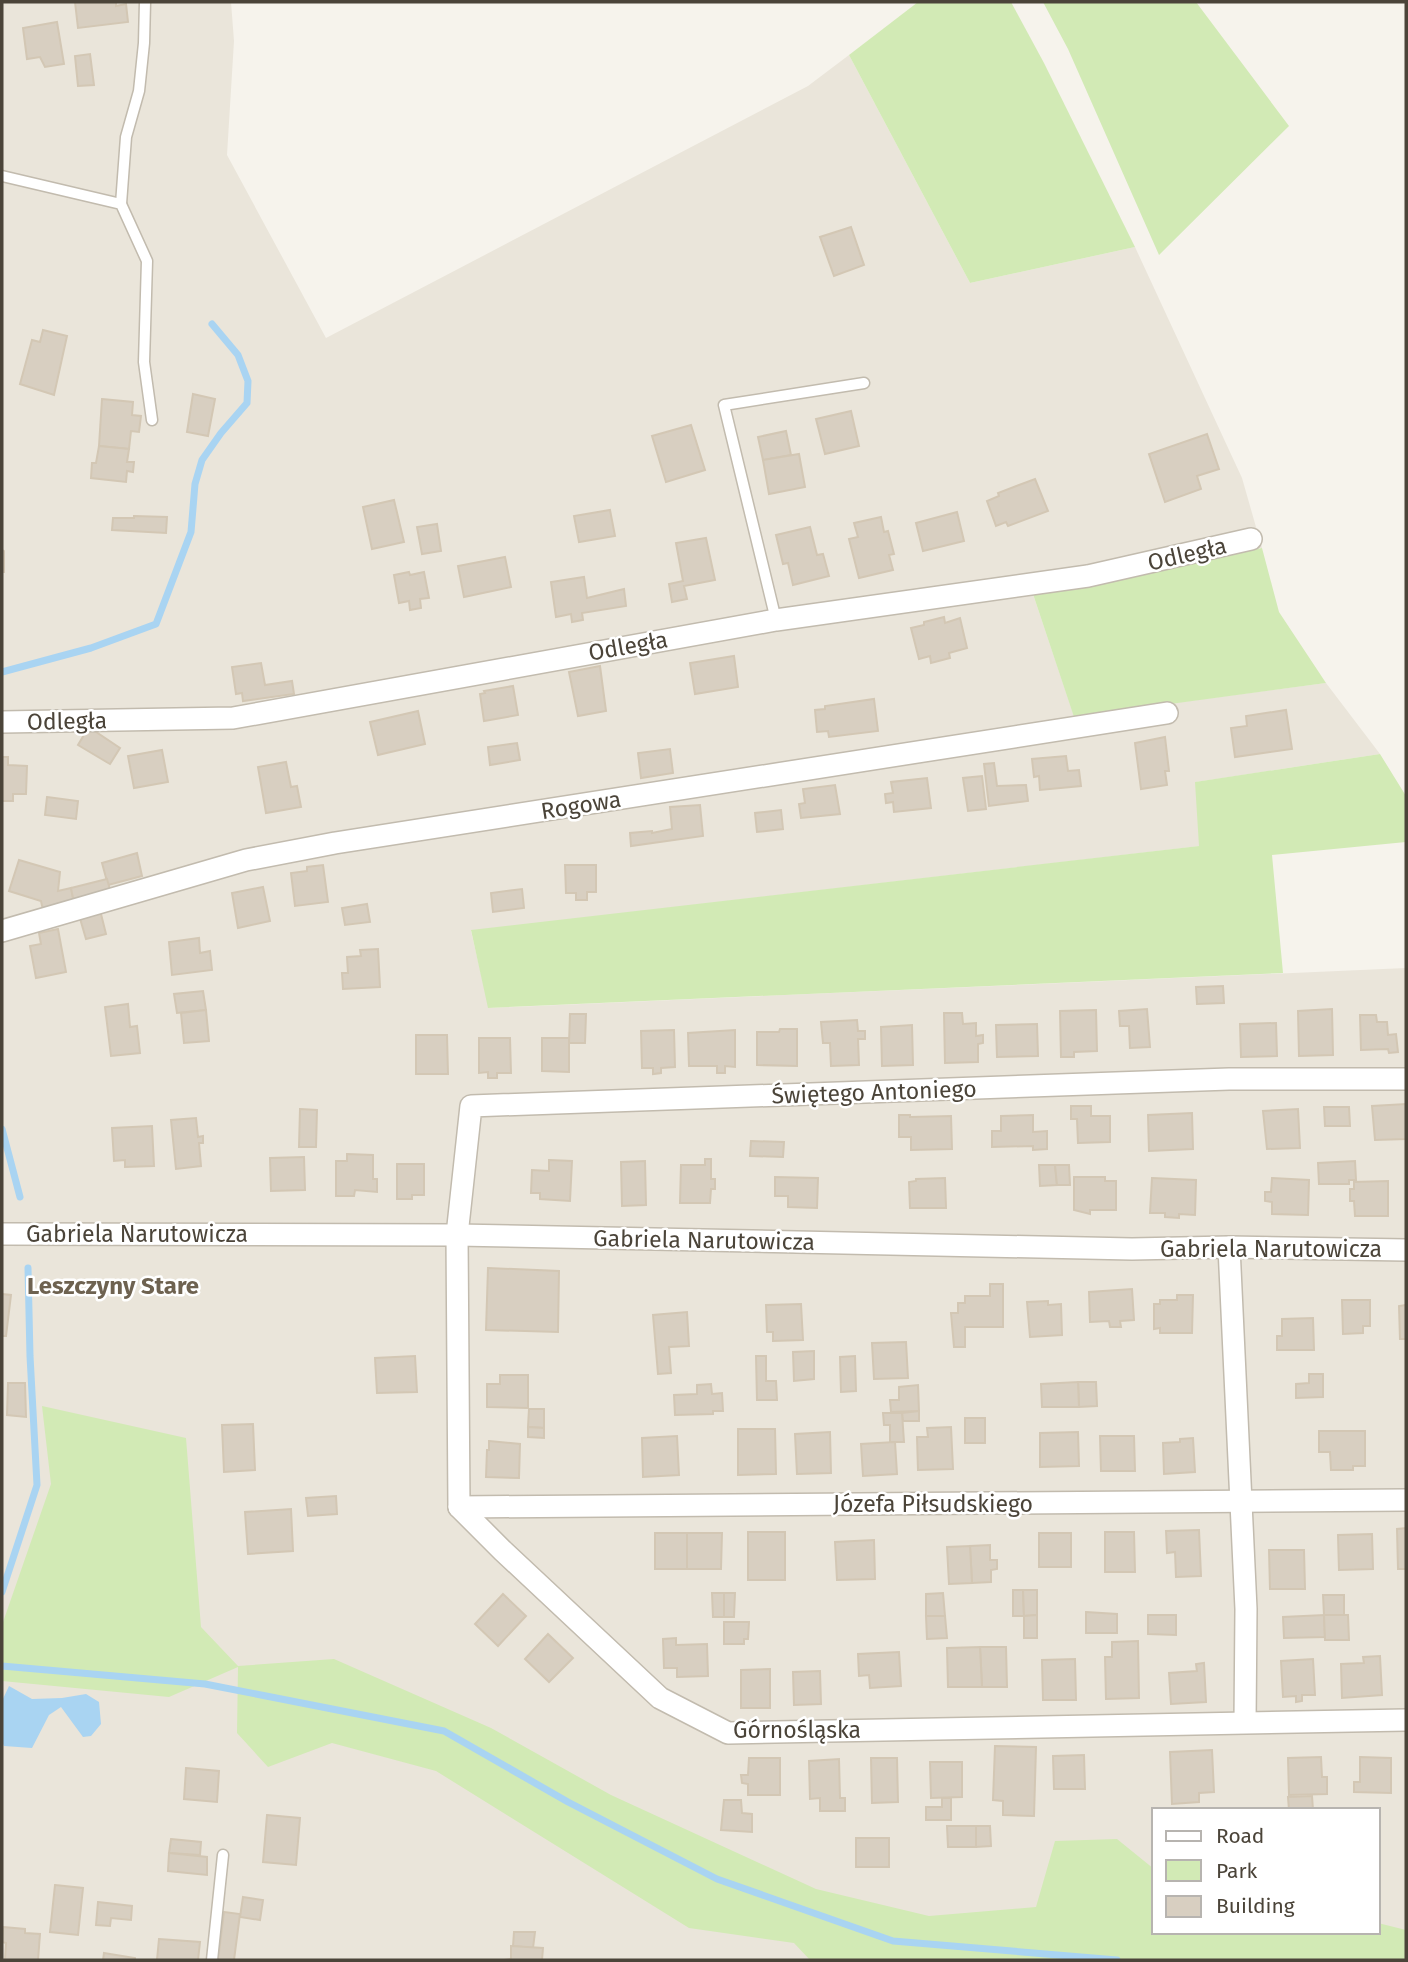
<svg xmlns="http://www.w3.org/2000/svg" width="1408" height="1962" font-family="'Fira Sans',sans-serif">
	<rect width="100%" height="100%" fill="#f6f3ec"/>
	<!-- residential -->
	<path fill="#eae5da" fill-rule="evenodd" d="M2 2H231L234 41 227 155 326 338 808 86 849 55 970 283 1135 247 1242 478 1262 548 1033 594 1074 716 1326 683 1380 754 1196 782 1200 846 471 931 489 1008 1406 968V1960H2ZM1154 1810H1378V1932H1154Z"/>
	<!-- green -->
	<g fill="#d2eab5">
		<polygon points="918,2 1011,2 1044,63 1135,247 970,283 849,55"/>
		<polygon points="1043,2 1196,2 1289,126 1159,255 1068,49"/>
		<polygon points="1262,548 1279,612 1326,683 1074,717 1033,594"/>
		<polygon points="1380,754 1406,796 1406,842 1272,855 1283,973 488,1008 471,930 1199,846 1195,782"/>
		<polygon points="42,1406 186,1438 201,1627 238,1666 334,1659 491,1728 611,1795 816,1889 929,1916 1036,1907 1055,1841 1117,1839 1154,1869 1154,1932 1378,1932 1378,1923 1406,1930 1406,1960 810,1960 794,1943 689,1928 436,1771 332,1743 268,1767 237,1733 238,1667 169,1697 2,1681 2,1625 51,1484"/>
	</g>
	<!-- water -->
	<polygon fill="#a9d4f2" points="9,1686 32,1699 62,1698 86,1694 99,1702 101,1724 91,1736 83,1737 61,1707 49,1715 32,1748 4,1746 2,1742 2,1701"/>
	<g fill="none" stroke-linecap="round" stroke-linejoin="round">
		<!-- stream -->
		<g stroke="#a9d4f2" stroke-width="7">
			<polyline points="2,672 91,648 156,624 191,532 195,484 202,460 221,433 247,403 248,381 238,355 212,324"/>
			<polyline points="2,1129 20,1197"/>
			<polyline points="2,1592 37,1485 30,1356 28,1268"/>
			<polyline points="2,1666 205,1684 444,1731 568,1802 717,1879 893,1941 1117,1960"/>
		</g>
	</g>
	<!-- building -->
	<g fill="#d8cfc1" stroke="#d3c7b4" stroke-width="2">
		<polygon points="75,2 116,2 116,6 126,4 128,22 78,28"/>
		<polygon points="57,22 64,64 45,67 40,57 27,59 23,28"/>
		<polygon points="90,54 94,85 78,86 75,56"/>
		<polygon points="851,227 864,265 834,276 820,237"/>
		<polygon points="43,330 67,336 54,395 20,384 32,340 40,342"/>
		<polygon points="193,394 215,399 208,436 187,432"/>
		<polygon points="102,399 133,402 132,415 141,416 139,432 131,431 129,449 99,446"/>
		<polygon points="851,411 859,446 825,454 816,419"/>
		<polygon points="691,425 705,470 666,482 652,436"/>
		<polygon points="786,431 791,455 763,460 758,437"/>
		<polygon points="1207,434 1219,469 1197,476 1201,489 1165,502 1149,454"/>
		<polygon points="99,446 129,449 127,462 134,462 133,472 127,471 126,482 91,478 92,463 96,463"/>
		<polygon points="799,454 805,487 769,494 763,460"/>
		<polygon points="1035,479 1048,511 1008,526 1006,522 996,526 987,501 999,496 998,493"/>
		<polygon points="394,500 404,542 372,549 363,507"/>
		<polygon points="610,510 615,536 579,542 574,516"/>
		<polygon points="957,512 964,541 923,551 916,523"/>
		<polygon points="134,516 167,517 166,533 112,530 113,518 134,518"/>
		<polygon points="881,517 884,532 888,531 894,554 889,555 893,570 859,578 849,539 858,537 854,523"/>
		<polygon points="437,524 441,551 422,554 417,527"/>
		<polygon points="810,527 817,555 823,554 829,576 793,585 788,563 783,564 776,535"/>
		<polygon points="706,538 715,580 684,586 687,599 672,602 669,584 683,581 676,543"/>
		<polygon points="2,550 4,551 4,572 2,572"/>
		<polygon points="505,557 511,587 464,597 458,566"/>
		<polygon points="409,572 410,575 424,572 429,598 420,599 421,608 410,610 409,601 399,603 394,575"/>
		<polygon points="584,577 587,598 624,589 626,606 582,613 583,620 572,622 571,614 556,617 551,582"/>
		<polygon points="944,617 945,623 960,618 967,648 949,653 950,658 931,663 930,656 919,659 911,628 924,625 924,622"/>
		<polygon points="734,656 738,687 695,694 690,663"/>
		<polygon points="261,663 265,685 292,681 294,694 243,701 242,693 236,694 232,667"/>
		<polygon points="600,666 606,711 578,716 569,672"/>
		<polygon points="513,686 518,715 484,721 480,694 485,693 484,691"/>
		<polygon points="874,699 878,731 829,737 828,731 817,732 815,710 825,709 825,706"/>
		<polygon points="1286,710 1292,749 1235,757 1231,728 1247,726 1246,716"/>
		<polygon points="418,711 425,744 378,755 370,722"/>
		<polygon points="87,730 96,732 120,748 110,764 78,745"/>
		<polygon points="1165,737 1169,771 1165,771 1167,785 1141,789 1135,743"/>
		<polygon points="517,743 520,760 490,765 488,747"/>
		<polygon points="670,749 673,773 641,778 638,753"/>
		<polygon points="162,750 168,782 134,788 128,756"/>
		<polygon points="1066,756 1068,771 1079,770 1081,786 1040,790 1039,776 1034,777 1032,759"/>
		<polygon points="2,757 8,757 8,765 27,766 26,794 13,794 13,801 2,801"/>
		<polygon points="286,762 291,787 297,786 301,807 266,813 258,767"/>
		<polygon points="994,763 997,786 1026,785 1028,801 989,806 984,764"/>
		<polygon points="982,776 986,809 968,811 963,778"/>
		<polygon points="927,778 931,808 894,812 893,802 886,803 885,794 893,793 891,782"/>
		<polygon points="835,785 840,814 801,818 799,804 805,803 803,789"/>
		<polygon points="47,797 78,801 76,819 45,815"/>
		<polygon points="700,805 703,836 631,846 630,833 652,831 652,833 672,829 670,807"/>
		<polygon points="781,810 783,829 757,832 755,813"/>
		<polygon points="137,853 142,876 108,885 102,863"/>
		<polygon points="19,860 60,872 58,891 71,888 74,903 43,910 41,901 9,891"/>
		<polygon points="323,865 328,902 295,906 291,873 307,871 307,867"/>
		<polygon points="565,865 596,865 596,892 587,892 587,900 576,900 576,893 566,893"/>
		<polygon points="107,879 111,893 74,903 71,888"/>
		<polygon points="263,887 270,921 238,928 232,893"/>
		<polygon points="522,889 524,908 493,912 491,893"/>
		<polygon points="367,904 370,922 345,925 342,908"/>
		<polygon points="100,910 106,934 86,939 79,915"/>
		<polygon points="58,929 66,972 36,978 30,946 41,944 39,933"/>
		<polygon points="199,938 200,953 210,951 212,970 172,975 169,942"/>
		<polygon points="378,949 380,987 343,989 342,973 348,973 347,957 361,956 360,950"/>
		<polygon points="1223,986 1224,1003 1197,1004 1196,987"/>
		<polygon points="203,991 206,1010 177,1013 174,994"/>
		<polygon points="128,1004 130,1027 137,1026 140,1053 111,1056 105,1007"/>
		<polygon points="1147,1009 1150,1047 1130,1048 1129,1026 1120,1026 1119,1011"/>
		<polygon points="1332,1009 1333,1055 1299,1056 1298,1011"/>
		<polygon points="206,1010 209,1041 184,1043 181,1013"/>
		<polygon points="1096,1010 1097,1051 1074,1052 1074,1057 1061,1057 1060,1011"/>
		<polygon points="944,1013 962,1013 963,1024 976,1023 976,1036 983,1035 983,1043 978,1044 978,1062 945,1063"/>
		<polygon points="570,1014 586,1014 585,1043 569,1043"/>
		<polygon points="1360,1015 1376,1015 1377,1022 1387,1022 1388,1035 1396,1034 1398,1052 1389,1053 1388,1049 1361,1050"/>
		<polygon points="857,1020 858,1031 865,1031 865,1039 858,1039 859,1065 831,1066 830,1043 823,1043 821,1022"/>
		<polygon points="1276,1023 1277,1056 1241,1057 1240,1024"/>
		<polygon points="1037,1024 1038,1056 997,1057 996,1025"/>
		<polygon points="912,1025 913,1065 882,1066 881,1027"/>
		<polygon points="780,1029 797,1029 797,1066 757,1065 757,1032 779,1032"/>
		<polygon points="674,1030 675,1067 661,1068 661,1073 653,1074 653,1068 642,1068 641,1031"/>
		<polygon points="735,1030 735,1067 725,1066 725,1073 717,1073 717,1066 689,1066 688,1033"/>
		<polygon points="416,1035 447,1035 448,1074 416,1074"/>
		<polygon points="479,1038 510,1038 511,1073 497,1073 497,1078 488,1078 488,1072 479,1073"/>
		<polygon points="542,1038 569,1038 569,1072 542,1071"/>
		<polygon points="1406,1104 1406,1139 1375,1140 1372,1106"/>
		<polygon points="1071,1106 1091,1106 1091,1116 1110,1116 1110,1142 1078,1143 1077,1119 1071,1119"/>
		<polygon points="1324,1107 1349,1107 1350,1126 1325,1126"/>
		<polygon points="300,1109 317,1110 316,1147 299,1147"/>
		<polygon points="1298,1109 1300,1148 1267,1149 1263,1111"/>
		<polygon points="1192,1113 1193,1149 1149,1151 1148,1115"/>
		<polygon points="899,1115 910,1115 910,1117 951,1116 952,1149 911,1150 911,1137 899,1137"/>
		<polygon points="1033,1115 1033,1132 1047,1131 1047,1149 1033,1150 1033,1146 992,1147 992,1131 1001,1131 1001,1116"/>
		<polygon points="196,1118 198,1137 203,1136 203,1143 199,1143 201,1166 176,1169 171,1120"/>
		<polygon points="152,1126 154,1166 125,1167 125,1160 114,1161 112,1128"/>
		<polygon points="751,1141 784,1142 783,1157 750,1156"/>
		<polygon points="347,1154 373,1155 373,1179 377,1179 377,1192 355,1190 354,1196 336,1196 336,1161 347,1161"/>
		<polygon points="304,1157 305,1190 271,1191 270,1158"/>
		<polygon points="705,1159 711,1159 711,1179 715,1179 715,1189 711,1189 710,1203 680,1203 681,1165 705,1165"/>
		<polygon points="549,1160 572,1161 570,1201 540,1199 540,1193 531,1193 532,1170 549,1171"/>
		<polygon points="645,1161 646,1205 622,1206 621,1162"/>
		<polygon points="1355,1161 1356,1180 1349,1180 1349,1184 1319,1184 1318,1163"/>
		<polygon points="397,1164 424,1164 424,1195 412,1195 412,1199 397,1199"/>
		<polygon points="1039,1165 1055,1165 1057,1185 1040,1186"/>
		<polygon points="1055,1165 1069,1165 1070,1185 1057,1185"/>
		<polygon points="775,1177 818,1178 817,1208 788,1207 788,1196 775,1196"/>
		<polygon points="1074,1177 1105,1177 1105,1181 1116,1181 1116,1210 1090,1210 1090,1214 1074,1210"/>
		<polygon points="945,1178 946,1208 910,1208 909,1182 916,1181 916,1179"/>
		<polygon points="1152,1178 1196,1180 1195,1215 1179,1214 1179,1218 1165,1217 1165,1213 1150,1213"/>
		<polygon points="1272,1178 1309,1180 1308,1215 1272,1214 1272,1202 1265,1201 1265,1192 1271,1192"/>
		<polygon points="1388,1181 1388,1216 1355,1216 1354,1201 1350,1201 1350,1189 1354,1189 1354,1182"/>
		<polygon points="488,1268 559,1271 558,1332 486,1330"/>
		<polygon points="990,1284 1003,1284 1003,1327 965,1327 965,1347 954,1347 951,1313 958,1313 958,1303 965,1303 965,1296 990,1296"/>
		<polygon points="1132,1289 1134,1320 1120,1321 1121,1327 1110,1327 1109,1321 1090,1322 1089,1292"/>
		<polygon points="2,1294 11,1295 6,1336 2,1336"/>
		<polygon points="1177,1295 1193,1295 1192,1333 1160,1333 1160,1328 1154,1329 1154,1304 1160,1304 1160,1300 1177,1300"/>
		<polygon points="1342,1300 1370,1300 1370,1326 1363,1326 1363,1333 1343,1334"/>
		<polygon points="1048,1301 1048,1305 1061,1304 1062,1335 1030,1337 1027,1302"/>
		<polygon points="801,1304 803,1340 773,1341 773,1332 767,1332 766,1305"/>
		<polygon points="1406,1305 1406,1339 1400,1339 1399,1306"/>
		<polygon points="687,1312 689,1346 669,1347 671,1373 658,1374 653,1315"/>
		<polygon points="1313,1318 1314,1350 1277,1350 1277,1336 1282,1336 1282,1319"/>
		<polygon points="906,1342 908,1378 874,1379 872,1343"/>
		<polygon points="814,1351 814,1379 794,1381 793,1352"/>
		<polygon points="415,1356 417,1392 377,1393 375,1358"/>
		<polygon points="756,1356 766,1356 766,1381 776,1381 777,1400 757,1400"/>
		<polygon points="855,1356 856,1391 841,1392 840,1357"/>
		<polygon points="1309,1374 1323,1374 1323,1397 1296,1398 1296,1384 1309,1383"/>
		<polygon points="500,1375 528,1375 528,1408 487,1407 487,1384 500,1384"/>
		<polygon points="1078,1382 1096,1382 1097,1406 1079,1407"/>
		<polygon points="1078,1382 1079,1407 1042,1407 1041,1384"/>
		<polygon points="8,1383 25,1383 26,1417 7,1415"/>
		<polygon points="711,1384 712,1394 722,1393 723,1411 713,1411 713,1414 675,1415 674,1395 697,1394 697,1385"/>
		<polygon points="918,1385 919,1411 891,1412 890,1400 899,1400 899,1387"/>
		<polygon points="529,1409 544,1409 544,1428 528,1427"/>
		<polygon points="919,1411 919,1421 903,1421 902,1413"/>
		<polygon points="883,1413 902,1413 904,1442 890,1442 890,1425 884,1425"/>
		<rect x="965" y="1418" width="20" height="25"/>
		<polygon points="253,1424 255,1470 224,1472 222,1425"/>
		<polygon points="528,1427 544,1428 544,1438 528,1437"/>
		<polygon points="951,1427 953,1469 918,1470 917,1437 928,1437 927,1428"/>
		<polygon points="738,1429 775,1429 776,1474 738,1475"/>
		<polygon points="1319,1431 1365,1431 1365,1466 1353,1466 1353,1470 1331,1470 1330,1452 1319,1452"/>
		<polygon points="830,1432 831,1473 797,1474 795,1434"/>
		<polygon points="1078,1432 1079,1466 1040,1467 1040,1433"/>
		<polygon points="677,1436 679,1475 643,1477 642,1438"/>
		<polygon points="1100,1436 1134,1436 1135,1471 1101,1471"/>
		<polygon points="1193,1438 1195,1472 1164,1474 1163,1443 1180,1442 1180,1439"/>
		<polygon points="489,1441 520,1444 519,1478 486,1477 487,1450 489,1450"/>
		<polygon points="895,1442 897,1474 863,1476 861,1444"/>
		<polygon points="336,1496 337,1514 308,1516 306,1498"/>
		<polygon points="291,1509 293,1551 248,1554 245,1512"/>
		<polygon points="1406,1528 1406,1569 1398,1569 1397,1529"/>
		<polygon points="1199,1530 1201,1576 1176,1577 1175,1552 1167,1553 1166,1531"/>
		<rect x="748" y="1532" width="37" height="48"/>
		<polygon points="1105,1532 1134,1532 1135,1572 1105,1572"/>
		<rect x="655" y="1533" width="32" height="36"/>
		<polygon points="687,1533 722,1533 721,1569 687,1569"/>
		<rect x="1039" y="1533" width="32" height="34"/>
		<polygon points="1372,1534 1373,1569 1339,1570 1338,1535"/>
		<polygon points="874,1540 875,1579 837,1580 835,1542"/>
		<polygon points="990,1545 990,1560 997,1560 997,1569 991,1570 991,1582 972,1583 970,1546"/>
		<polygon points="970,1546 972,1583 949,1584 947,1547"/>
		<polygon points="1269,1550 1304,1550 1305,1589 1270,1589"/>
		<polygon points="1013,1590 1023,1590 1024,1616 1013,1616"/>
		<polygon points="1023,1590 1037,1590 1037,1615 1024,1616"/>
		<polygon points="712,1593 724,1593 724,1617 713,1617"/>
		<polygon points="724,1593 735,1593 734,1617 724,1617"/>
		<polygon points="943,1593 945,1616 926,1616 926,1594"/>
		<polygon points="503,1594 526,1616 498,1646 475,1624"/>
		<polygon points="1323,1595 1344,1595 1344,1615 1324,1615"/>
		<polygon points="1086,1612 1117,1614 1117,1633 1086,1633"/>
		<polygon points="1037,1615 1037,1638 1024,1638 1024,1616"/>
		<polygon points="1148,1615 1176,1615 1176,1635 1148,1634"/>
		<polygon points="1324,1615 1325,1637 1284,1638 1283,1617"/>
		<polygon points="1324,1615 1348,1615 1349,1640 1325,1640"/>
		<polygon points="926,1616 945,1616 947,1638 927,1639"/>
		<polygon points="724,1622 749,1622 748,1639 744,1639 744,1644 724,1644"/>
		<polygon points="548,1634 573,1658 549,1682 525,1659"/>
		<polygon points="676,1638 676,1645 707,1644 708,1676 677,1677 677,1668 664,1668 663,1639"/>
		<polygon points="1138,1641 1139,1698 1106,1699 1105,1657 1112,1657 1112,1642"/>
		<polygon points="980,1647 1006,1647 1007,1687 982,1687"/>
		<polygon points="980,1647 982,1687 948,1687 947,1648"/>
		<polygon points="899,1652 901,1686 870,1688 869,1675 859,1676 858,1654"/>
		<polygon points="1380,1656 1382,1695 1342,1698 1341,1664 1364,1663 1363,1657"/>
		<polygon points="1075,1659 1076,1700 1043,1700 1042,1660"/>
		<polygon points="1313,1659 1315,1695 1302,1695 1302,1701 1296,1702 1296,1696 1283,1697 1281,1661"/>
		<polygon points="1204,1663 1206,1702 1171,1704 1169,1673 1197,1671 1196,1664"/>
		<polygon points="770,1669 770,1708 741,1708 741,1670"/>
		<polygon points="820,1671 821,1704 794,1705 793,1672"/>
		<polygon points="995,1746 1036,1747 1034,1816 1003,1815 1003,1801 993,1800"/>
		<polygon points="1212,1750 1214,1792 1199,1793 1199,1802 1172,1804 1170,1752"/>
		<polygon points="1084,1755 1085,1789 1054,1789 1053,1756"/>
		<polygon points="1321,1757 1322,1777 1327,1777 1327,1794 1289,1795 1288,1758"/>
		<polygon points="1360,1757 1391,1758 1391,1793 1354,1792 1354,1782 1360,1782"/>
		<polygon points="749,1758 780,1758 780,1795 748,1795 748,1784 742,1783 741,1775 748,1775"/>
		<polygon points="871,1758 897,1758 898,1802 872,1803"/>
		<polygon points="839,1759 840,1798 845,1798 845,1811 820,1811 820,1798 810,1799 809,1761"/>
		<polygon points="930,1762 962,1762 962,1797 931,1798"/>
		<polygon points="186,1768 219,1771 217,1802 184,1799"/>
		<polygon points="1312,1796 1313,1810 1289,1810 1288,1797"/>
		<polygon points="942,1798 951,1798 951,1820 926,1820 926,1807 942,1807"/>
		<polygon points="724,1800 741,1800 742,1813 752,1814 752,1832 721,1830"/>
		<polygon points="267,1815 300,1818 296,1865 263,1862"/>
		<polygon points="947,1826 976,1826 976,1847 948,1847"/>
		<polygon points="976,1826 990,1826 991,1846 976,1847"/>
		<rect x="856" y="1838" width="33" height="29"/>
		<polygon points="171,1839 201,1842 200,1855 169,1853"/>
		<polygon points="169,1853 207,1857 207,1875 168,1871"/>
		<polygon points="55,1885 83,1888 78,1935 50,1932"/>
		<polygon points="243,1897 263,1900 260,1920 240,1917"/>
		<polygon points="98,1902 132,1906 131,1920 111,1918 110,1926 96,1925"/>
		<polygon points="224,1912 240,1914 234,1960 218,1960"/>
		<polygon points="3,1927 25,1929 25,1933 40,1934 38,1960 5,1960 6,1943 2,1942"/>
		<polygon points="514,1932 535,1932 533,1948 513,1946"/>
		<polygon points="159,1939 200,1942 198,1960 157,1960"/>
		<polygon points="511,1946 543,1948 542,1960 504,1960 511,1959"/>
		<polygon points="104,1953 135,1958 135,1960 103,1960"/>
	</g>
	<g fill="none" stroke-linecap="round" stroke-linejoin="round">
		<!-- service casing -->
		<g stroke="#c2bbae" stroke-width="13">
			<g id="service">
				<polyline points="2,176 121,204 147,261 144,362 152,420"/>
				<polyline points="121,204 126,137 139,91 144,43 145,2"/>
				<polyline points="776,620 724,405 864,383"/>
				<polyline points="212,1960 223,1855"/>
			</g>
		</g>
		<!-- minor casing -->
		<g stroke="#c2bbae" stroke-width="24">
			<g id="minor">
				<polyline points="2,722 233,718 776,620 1088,576 1251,539"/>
				<polyline points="2,931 246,860 335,843 1167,713"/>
				<polyline points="1406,1079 1229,1079 471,1106 457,1235 459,1507 503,1551 660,1698 728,1733 1406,1720"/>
				<polyline points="2,1234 457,1235 1132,1249 1229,1247 1406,1250"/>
				<polyline points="1229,1247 1246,1609 1245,1722"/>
				<polyline points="459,1507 1406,1500"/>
			</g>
		</g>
		<!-- service -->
		<use href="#service" stroke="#fff" stroke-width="10"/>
		<!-- minor -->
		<use href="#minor" stroke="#fff" stroke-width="21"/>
	</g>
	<g text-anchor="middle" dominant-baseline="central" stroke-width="5" stroke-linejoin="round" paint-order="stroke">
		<!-- street labels -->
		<g font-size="23" fill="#4b4439" stroke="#fff">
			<text transform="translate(1187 554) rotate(-13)">Odległa</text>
			<text transform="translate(628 646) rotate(-10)">Odległa</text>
			<text transform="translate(67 721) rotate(-1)">Odległa</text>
			<text transform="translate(581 805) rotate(-9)">Rogowa</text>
			<text transform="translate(874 1092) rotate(-2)">Świętego Antoniego</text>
			<text x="137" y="1234">Gabriela Narutowicza</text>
			<text transform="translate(704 1240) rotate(1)">Gabriela Narutowicza</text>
			<text x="1271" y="1249">Gabriela Narutowicza</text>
			<text x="933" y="1504">Józefa Piłsudskiego</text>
			<text x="797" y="1730">Górnośląska</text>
		</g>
		<!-- neighbourhood labels -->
		<g font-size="24" font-weight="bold" fill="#6e6250" stroke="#fff">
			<text x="113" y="1286">Leszczyny Stare</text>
		</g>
	</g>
	<!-- border -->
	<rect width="1408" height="1962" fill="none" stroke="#4b4439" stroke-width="7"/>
	<!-- legend -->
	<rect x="1152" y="1808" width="228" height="126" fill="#ffffff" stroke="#b7b4b0" stroke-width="2"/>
	<rect x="1166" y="1831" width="35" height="10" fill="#ffffff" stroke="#b7b4b0" stroke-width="2"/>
	<text x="1216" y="1843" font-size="21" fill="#4b4439">Road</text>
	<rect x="1166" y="1860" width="35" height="21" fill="#d2eab5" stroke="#b7b4b0" stroke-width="2"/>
	<text x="1216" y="1878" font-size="21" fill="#4b4439">Park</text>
	<rect x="1166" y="1896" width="35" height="21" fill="#d8cfc1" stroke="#b7b4b0" stroke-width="2"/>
	<text x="1216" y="1913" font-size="21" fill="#4b4439">Building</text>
</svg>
